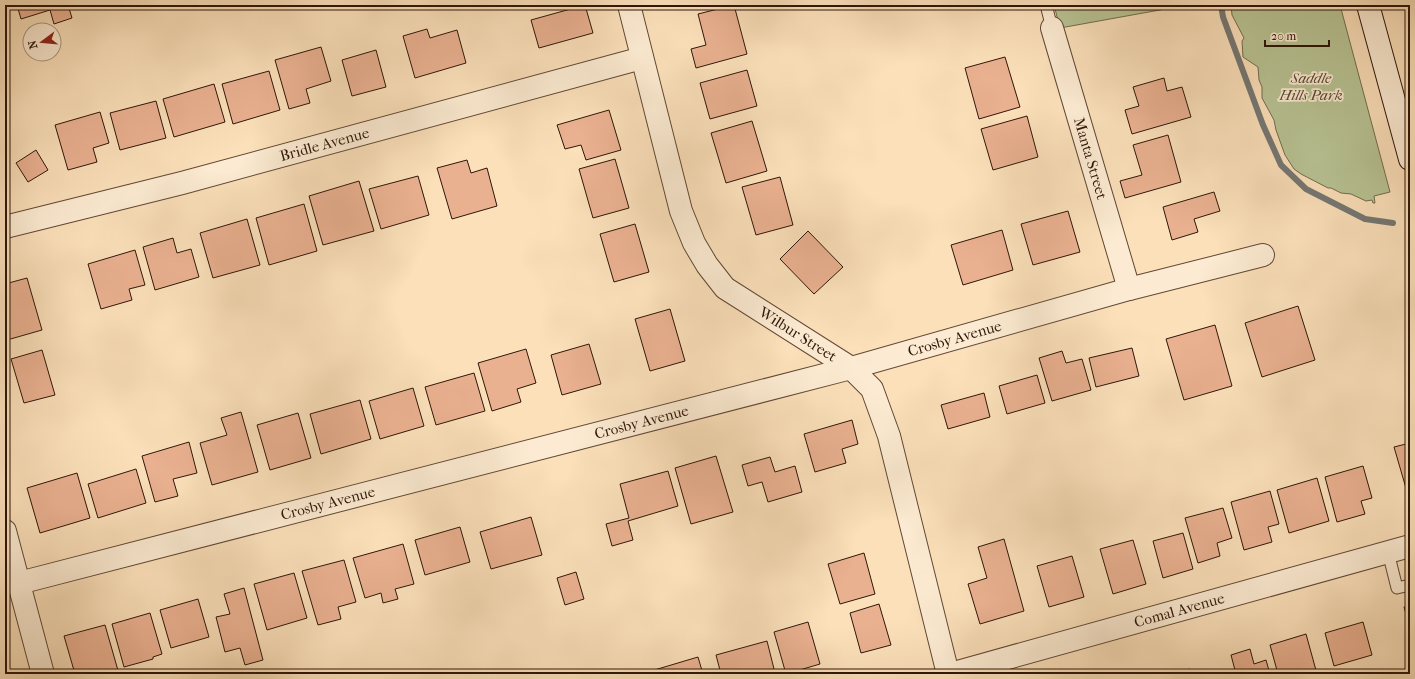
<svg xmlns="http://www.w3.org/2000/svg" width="1415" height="679" font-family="'IM FELL French Canon',serif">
	<rect width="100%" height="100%" fill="#fbe0ba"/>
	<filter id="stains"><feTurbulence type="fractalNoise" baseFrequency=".005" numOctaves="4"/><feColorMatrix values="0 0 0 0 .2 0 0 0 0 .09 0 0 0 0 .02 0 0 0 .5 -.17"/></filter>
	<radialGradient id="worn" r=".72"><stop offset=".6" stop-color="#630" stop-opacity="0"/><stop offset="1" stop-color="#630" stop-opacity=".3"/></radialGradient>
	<!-- green -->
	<polygon fill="#b8c394" stroke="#736c4e" points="1054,5 1340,5 1390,192 1374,196 1375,203 1373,203 1372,200 1366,201 1351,194 1341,193 1331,188 1328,188 1301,174 1294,169 1285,155 1276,130 1274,120 1262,98 1262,87 1259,80 1258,67 1243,57 1242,41 1244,38 1232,15 1231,5 1182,6 1060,28"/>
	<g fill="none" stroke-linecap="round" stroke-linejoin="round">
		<!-- stream -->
		<polyline stroke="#757874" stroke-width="6" points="1221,5 1223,17 1263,125 1281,165 1306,189 1365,219 1393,223"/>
	</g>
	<!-- building -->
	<g fill="#eab191" stroke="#2e1609">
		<polygon points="17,5 68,5 72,18 54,24 50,10 21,19"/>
		<polygon points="585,5 593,33 539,48 531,20"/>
		<polygon points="734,5 747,54 696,68 691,49 706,45 698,14"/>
		<polygon points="427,29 430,38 457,30 466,63 415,78 403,36"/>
		<polygon points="321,47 331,81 306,89 310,103 289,109 275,60"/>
		<polygon points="376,50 386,87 352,96 342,60"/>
		<polygon points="1005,57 1020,107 979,119 965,68"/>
		<polygon points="747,70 757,106 710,119 700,83"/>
		<polygon points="269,71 280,110 233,124 222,84"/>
		<polygon points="1164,78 1167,91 1182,87 1191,117 1132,134 1125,110 1139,106 1133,87"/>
		<polygon points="214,84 225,122 174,137 163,99"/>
		<polygon points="156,101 166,138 120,150 110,113"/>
		<polygon points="609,110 621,150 586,160 581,145 565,149 557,125"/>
		<polygon points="100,112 109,143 93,148 97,162 68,170 55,125"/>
		<polygon points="1027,116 1038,157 993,170 981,129"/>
		<polygon points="752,121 767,171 726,183 711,133"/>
		<polygon points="1168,135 1181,182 1125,198 1120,181 1142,175 1133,145"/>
		<polygon points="36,150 48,170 28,182 16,163"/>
		<polygon points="615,159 629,208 593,218 579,169"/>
		<polygon points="467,160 471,173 487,168 497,206 452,219 437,168"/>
		<polygon points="418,176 429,215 381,229 369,189"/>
		<polygon points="780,177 793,225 756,235 742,187"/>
		<polygon points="359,181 374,231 323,245 309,196"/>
		<polygon points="1214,192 1220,211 1194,219 1198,232 1172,240 1163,207"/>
		<polygon points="304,204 317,251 269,265 256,218"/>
		<polygon points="1068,211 1080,252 1033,265 1021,224"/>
		<polygon points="247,219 260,265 213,278 200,233"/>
		<polygon points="635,224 649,272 614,282 600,234"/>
		<polygon points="1002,230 1013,270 963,285 951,245"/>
		<polygon points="808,231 843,267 814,294 780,259"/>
		<polygon points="173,238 177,253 191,249 199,277 155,290 143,247"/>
		<polygon points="135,250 145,285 129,289 132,300 101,309 88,264"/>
		<polygon points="27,278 42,330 7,340 5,332 5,284"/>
		<polygon points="1298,306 1315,360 1262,377 1245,323"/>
		<polygon points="670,309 685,361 650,371 635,319"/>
		<polygon points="1215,325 1232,386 1184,400 1166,339"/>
		<polygon points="589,344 601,384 562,395 551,355"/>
		<polygon points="1132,348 1139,376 1096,387 1089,358"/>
		<polygon points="526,349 536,383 517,389 521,402 492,411 478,363"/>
		<polygon points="42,350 55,395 24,403 11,359"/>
		<polygon points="1062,351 1066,363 1082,359 1091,390 1052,401 1039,358"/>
		<polygon points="474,373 485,411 436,425 425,387"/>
		<polygon points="1037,375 1045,403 1007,414 999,386"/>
		<polygon points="413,388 424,426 380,439 369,401"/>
		<polygon points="984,393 990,417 948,429 941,405"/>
		<polygon points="360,400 371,439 321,454 310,414"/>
		<polygon points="241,412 258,472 212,485 200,443 227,435 221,418"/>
		<polygon points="298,413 311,458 270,470 257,425"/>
		<polygon points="852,420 858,444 842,449 846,463 815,472 804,434"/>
		<polygon points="189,442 197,473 173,479 178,496 155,502 142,456"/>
		<polygon points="1410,443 1410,502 1394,447"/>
		<polygon points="716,456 733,512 691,524 675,468"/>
		<polygon points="770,457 775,472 795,466 802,492 768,502 762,482 748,486 742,465"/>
		<polygon points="1363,466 1372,498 1361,501 1365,514 1337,522 1325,477"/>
		<polygon points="136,469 146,503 98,518 88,484"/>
		<polygon points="668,471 678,506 628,521 633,540 612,546 606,524 629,518 620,484"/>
		<polygon points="77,473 90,518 40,533 27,488"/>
		<polygon points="1317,478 1329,521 1289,533 1277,490"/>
		<polygon points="1270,491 1279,524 1268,527 1272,542 1244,550 1231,502"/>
		<polygon points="1223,508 1232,538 1217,543 1220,556 1198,563 1185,518"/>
		<polygon points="531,517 542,555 491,569 480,532"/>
		<polygon points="460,527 470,562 425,575 415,540"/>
		<polygon points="1183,533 1193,569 1163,578 1153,541"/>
		<polygon points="1004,539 1024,611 980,624 968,584 987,578 978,547"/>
		<polygon points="1133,540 1146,584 1113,594 1100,549"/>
		<polygon points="403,544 414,584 395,589 398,599 383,603 381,593 365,598 353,558"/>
		<polygon points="864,553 875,594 840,604 828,564"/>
		<polygon points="1072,556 1084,597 1049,607 1037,566"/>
		<polygon points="344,560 356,602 338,607 341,619 318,625 302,571"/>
		<polygon points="576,572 584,599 565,605 557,578"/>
		<polygon points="294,573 307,618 267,630 254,584"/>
		<polygon points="244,588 263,660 245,665 240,648 225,652 216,617 230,614 224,594"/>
		<polygon points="198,599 209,637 171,648 160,610"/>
		<polygon points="879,604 891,645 861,653 850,613"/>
		<polygon points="1410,606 1410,628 1404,607"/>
		<polygon points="150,613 162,654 153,657 153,659 124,667 112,624"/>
		<polygon points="808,622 820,664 786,674 774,632"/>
		<polygon points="1363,622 1372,655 1334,666 1325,633"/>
		<polygon points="105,625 119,674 75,674 64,636"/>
		<polygon points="1306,634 1317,674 1278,674 1270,645"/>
		<polygon points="767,641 775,673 771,674 721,674 716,655"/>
		<polygon points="1250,649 1254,664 1266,660 1270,674 1236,674 1231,655"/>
		<polygon points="698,657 703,674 652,674 651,671"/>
		<polygon points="1190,669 1192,674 1171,674"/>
	</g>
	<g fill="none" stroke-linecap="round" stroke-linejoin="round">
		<!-- lane casing -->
		<g stroke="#614835" stroke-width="13">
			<g id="lane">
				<polyline points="1046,5 1052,28"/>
				<polyline points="1388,552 1397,588 1410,585"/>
			</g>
		</g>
		<!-- street casing -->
		<g stroke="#614835" stroke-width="24">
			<g id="street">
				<path id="s1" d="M629 5 681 211 694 243 707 265 725 288 851 368 872 389 889 436 948 674"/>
				<path id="s2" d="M1052 28 1129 289"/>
				<path id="s3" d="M5 227 182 183 642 58"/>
				<polyline points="5,531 43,674"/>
				<path id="s4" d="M19 583 851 368 1129 289 1263 255"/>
				<path id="s5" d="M950 674 1410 546"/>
			</g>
		</g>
		<!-- secondary casing -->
		<g stroke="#2e1609" stroke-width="24">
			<polyline id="secondary" points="1368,5 1410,159"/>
		</g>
		<!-- lane -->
		<use href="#lane" stroke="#fcebd2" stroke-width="11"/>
		<!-- street -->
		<use href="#street" stroke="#fcebd2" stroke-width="22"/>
		<!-- secondary -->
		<use href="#secondary" stroke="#fcebd2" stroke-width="22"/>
	</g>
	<g text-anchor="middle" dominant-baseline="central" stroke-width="3.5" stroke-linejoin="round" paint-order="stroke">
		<!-- park labels -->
		<g font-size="15" font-style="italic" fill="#574a33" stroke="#fcebd2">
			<text x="1311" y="78">Saddle<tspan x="1311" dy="17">Hills Park</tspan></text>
		</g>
		<!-- street labels -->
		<g font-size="15" fill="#2e1609" stroke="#fcebd2">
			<text stroke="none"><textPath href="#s3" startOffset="330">Bridle Avenue</textPath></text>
			<text stroke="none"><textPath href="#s2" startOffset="136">Manta Street</textPath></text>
			<text stroke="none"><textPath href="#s1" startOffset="388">Wilbur Street</textPath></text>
			<text stroke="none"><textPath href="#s4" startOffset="967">Crosby Avenue</textPath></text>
			<text stroke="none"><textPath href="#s4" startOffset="643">Crosby Avenue</textPath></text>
			<text stroke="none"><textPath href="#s4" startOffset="319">Crosby Avenue</textPath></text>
			<text stroke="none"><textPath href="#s5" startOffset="238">Comal Avenue</textPath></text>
		</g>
	</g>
	<!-- margin -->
	<rect width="1415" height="679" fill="none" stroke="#fbe0ba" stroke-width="20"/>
	<rect x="6" y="6" width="1403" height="667" fill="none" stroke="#2e1609" stroke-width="2"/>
	<rect x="10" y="10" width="1395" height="659" fill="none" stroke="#2e1609"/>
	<!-- north arrow -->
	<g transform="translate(42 42) rotate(254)"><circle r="19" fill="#fcebd2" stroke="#aa9682"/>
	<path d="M0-3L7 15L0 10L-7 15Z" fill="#8f2418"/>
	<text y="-6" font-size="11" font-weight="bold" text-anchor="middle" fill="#2e1609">N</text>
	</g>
	<!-- scale -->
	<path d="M1265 40v6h64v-6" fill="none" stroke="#2e1609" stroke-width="2"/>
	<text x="1271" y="40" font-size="12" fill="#2e1609" stroke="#fcebd2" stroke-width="3" paint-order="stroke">20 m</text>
	<rect width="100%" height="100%" filter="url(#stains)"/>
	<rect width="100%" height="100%" fill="url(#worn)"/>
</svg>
